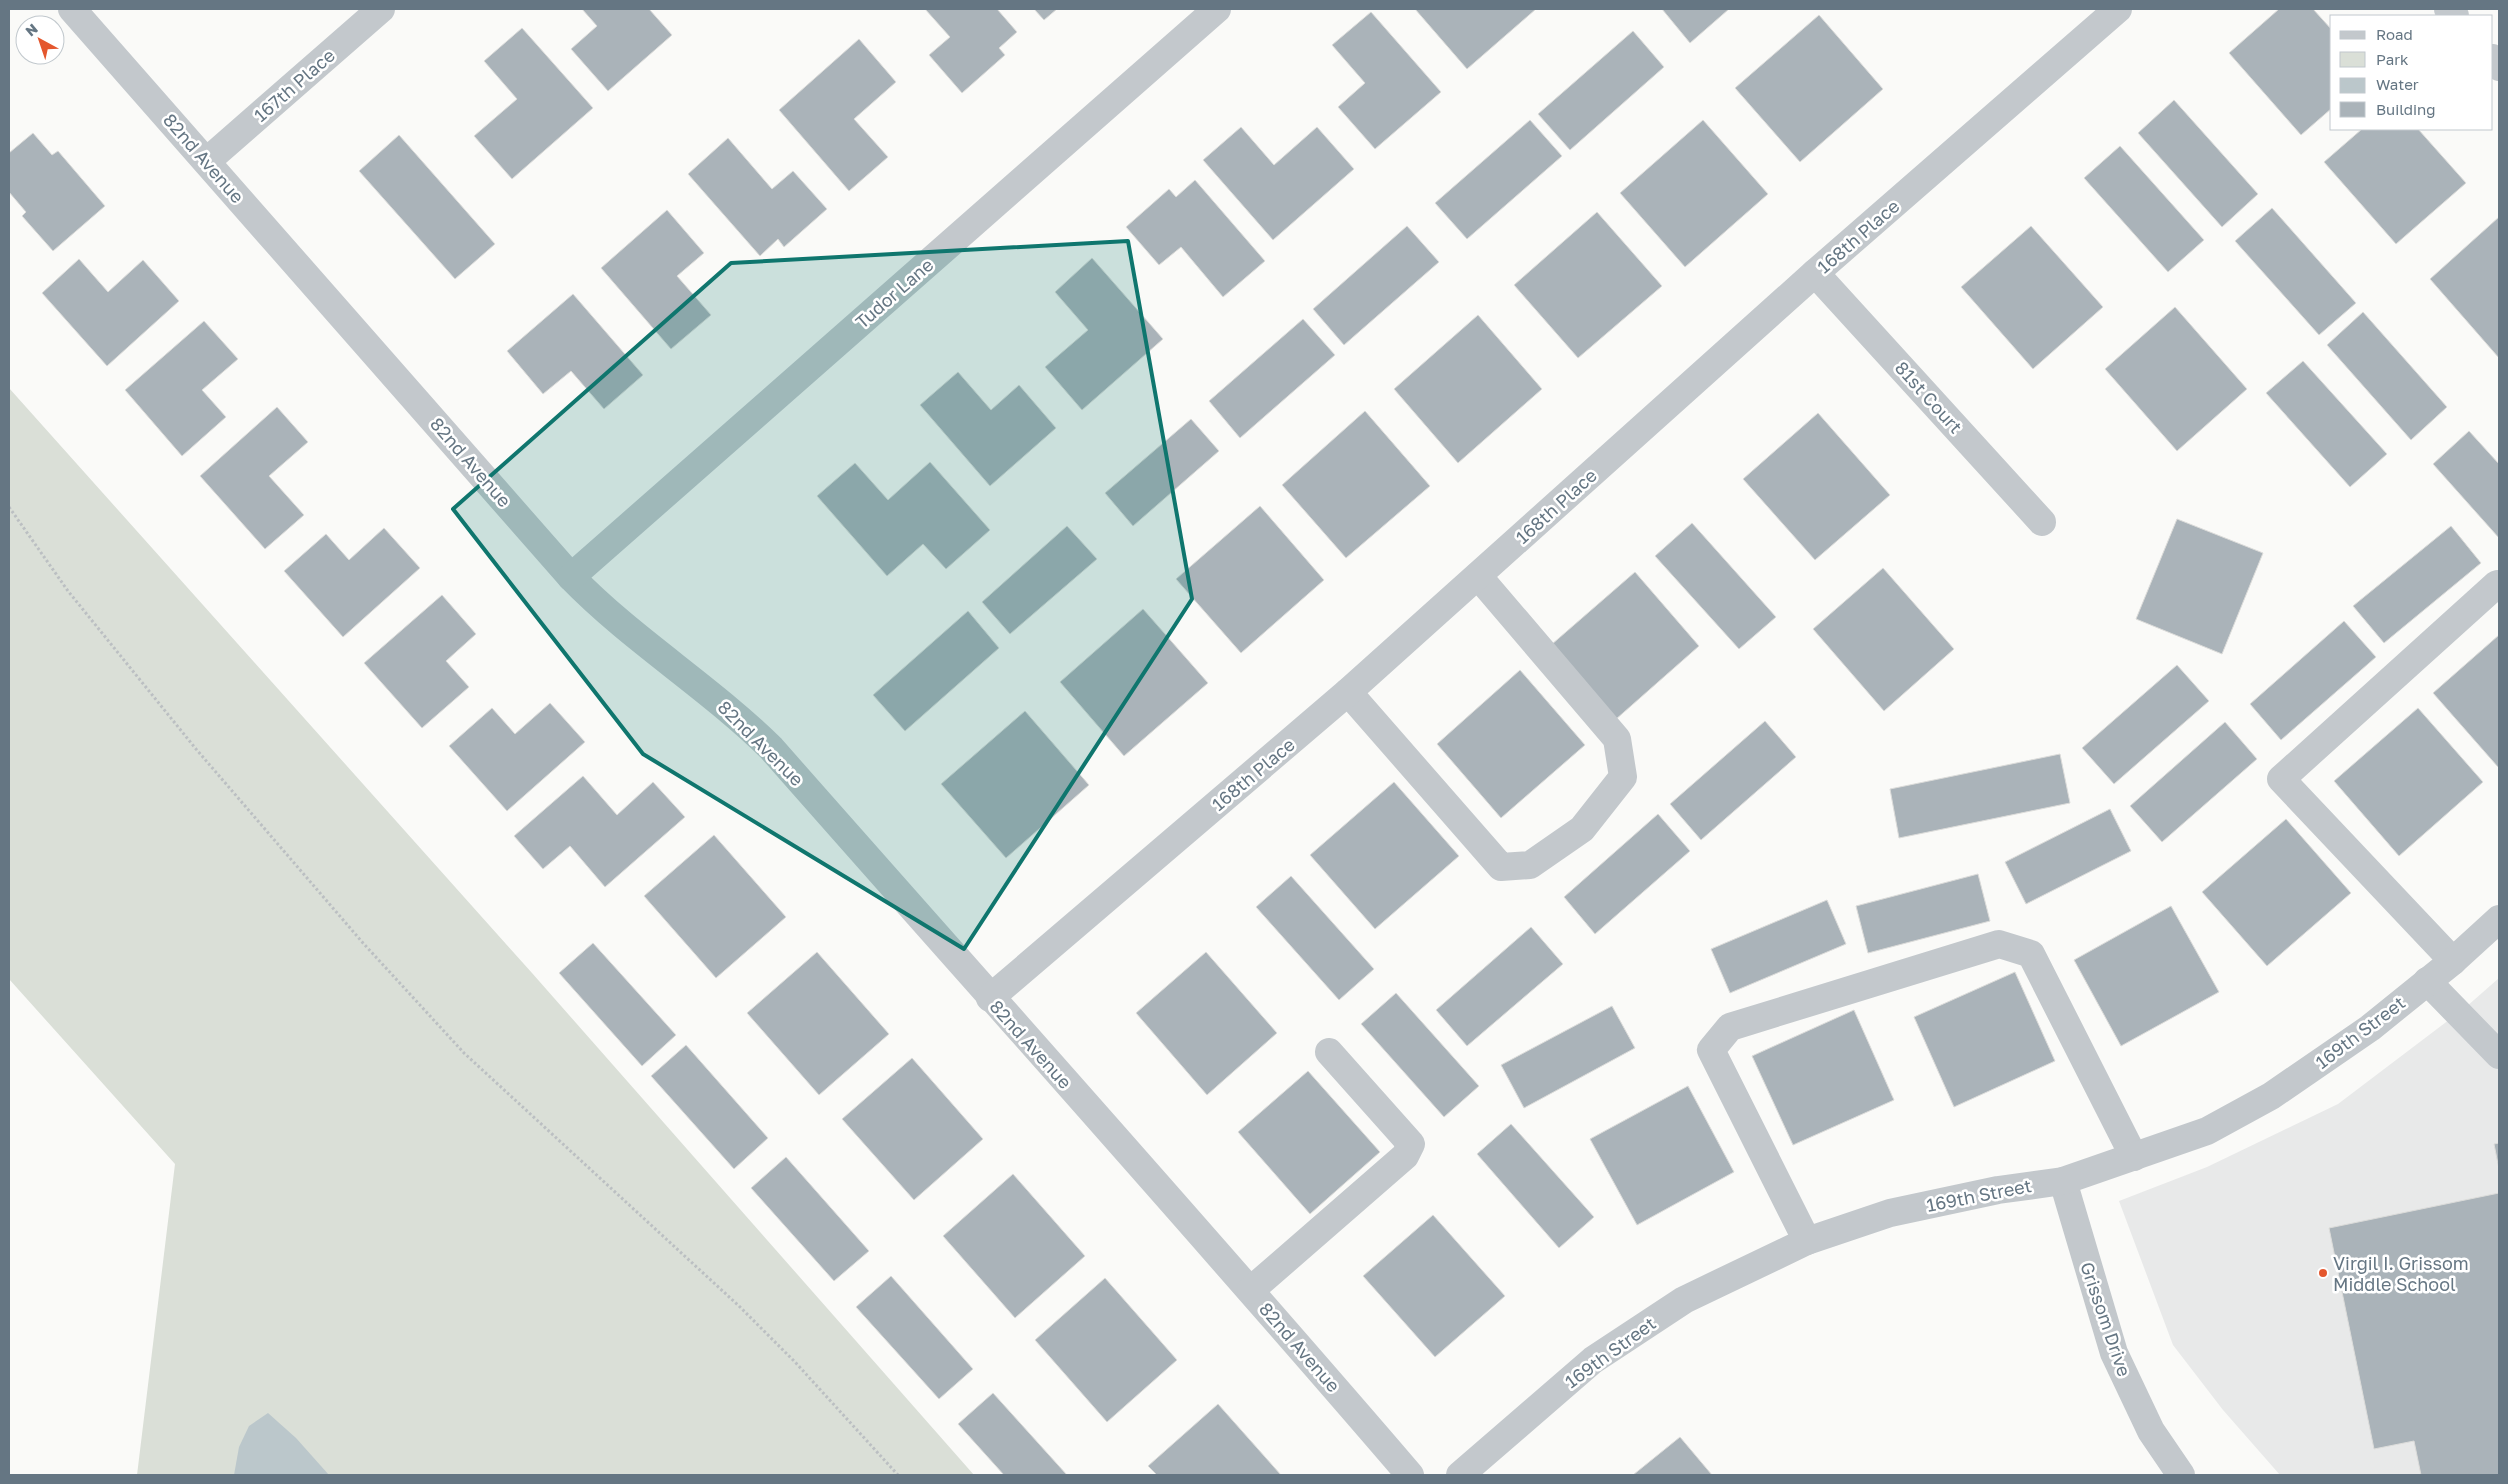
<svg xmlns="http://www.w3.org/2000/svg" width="2508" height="1484" font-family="'Golos Text',sans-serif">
	<rect width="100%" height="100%" fill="#fafaf8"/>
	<!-- built -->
	<polygon fill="#e8e9e9" points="2499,978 2499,1475 2280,1475 2223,1410 2173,1345 2119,1201 2207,1167 2338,1104 2466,1007"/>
	<!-- green -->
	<polygon fill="#dadfd7" points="9,388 532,973 974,1475 137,1475 175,1164 9,979"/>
	<!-- water -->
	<polygon fill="#bbc7cb" points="268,1413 296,1438 329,1475 234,1475 239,1447 249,1426"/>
	<!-- building -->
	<g fill="#aab3b9" stroke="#dcdcda">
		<polygon points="582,9 649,9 672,35 608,91 571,49 597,26"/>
		<polygon points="925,9 997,9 1017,32 999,48 1005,55 962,93 929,55 950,37"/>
		<polygon points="1034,9 1057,9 1044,20"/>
		<polygon points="1415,9 1536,9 1467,69"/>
		<polygon points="1662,9 1729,9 1690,43"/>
		<polygon points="2279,9 2313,9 2332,30 2332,108 2301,135 2229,53"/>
		<polygon points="1371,12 1441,92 1375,149 1338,107 1365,83 1332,45"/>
		<polygon points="1819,15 1883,89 1800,162 1735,88"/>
		<polygon points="522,28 593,108 512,179 474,136 517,99 484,61"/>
		<polygon points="1633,31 1664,67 1570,150 1538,114"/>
		<polygon points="859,39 896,82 854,119 888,157 849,191 779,110"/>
		<polygon points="2174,100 2258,194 2222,227 2138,133"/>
		<polygon points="1530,120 1562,156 1467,239 1435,203"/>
		<polygon points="1703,120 1768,194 1685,267 1620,193"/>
		<polygon points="1241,127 1274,165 1317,127 1354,169 1273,240 1203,160"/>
		<polygon points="2362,129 2418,129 2466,183 2396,244 2324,162"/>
		<polygon points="33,133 52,155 58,151 105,206 53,251 22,216 26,212 9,192 9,153"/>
		<polygon points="399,135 495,244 455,279 359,171"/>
		<polygon points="728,138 772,189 793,171 827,209 784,247 778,239 760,256 688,174"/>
		<polygon points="2120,146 2204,240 2168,272 2084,178"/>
		<polygon points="1195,180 1265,261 1223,297 1181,247 1159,265 1126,227 1169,189 1176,197"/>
		<polygon points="2272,208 2356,303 2319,335 2235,241"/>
		<polygon points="667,210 704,253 677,276 711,315 671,349 601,268"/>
		<polygon points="1597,212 1662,286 1578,358 1514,285"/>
		<polygon points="2499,217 2499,358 2430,279"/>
		<polygon points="1407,226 1439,262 1344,345 1313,309"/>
		<polygon points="2031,226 2103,307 2033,369 1961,287"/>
		<polygon points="1092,258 1163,339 1082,410 1045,367 1088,330 1055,292"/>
		<polygon points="79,259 108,292 143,260 179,301 107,366 42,293"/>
		<polygon points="573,294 643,375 604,409 571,371 543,394 507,351"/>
		<polygon points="2175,307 2247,389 2177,451 2105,369"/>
		<polygon points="2363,312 2447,407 2411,440 2327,345"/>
		<polygon points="1478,315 1542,389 1458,463 1394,389"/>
		<polygon points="1303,319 1335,355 1240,438 1209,401"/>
		<polygon points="204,321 238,359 202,390 226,417 182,456 125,390"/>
		<polygon points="2303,361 2387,454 2350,487 2266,393"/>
		<polygon points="958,372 991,410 1019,385 1056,428 990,486 920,405"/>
		<polygon points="277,407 308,442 269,476 304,515 265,549 200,476"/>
		<polygon points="1365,411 1430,486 1346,558 1282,485"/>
		<polygon points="1818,413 1890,495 1815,560 1743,479"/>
		<polygon points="1191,419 1219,451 1133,526 1105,493"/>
		<polygon points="2469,431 2499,464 2499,538 2433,464"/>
		<polygon points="930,462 990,530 946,569 923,544 887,576 817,496 855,463 888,500"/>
		<polygon points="1260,506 1324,580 1241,653 1176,579"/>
		<polygon points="2177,519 2263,553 2222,654 2136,619"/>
		<polygon points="1692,523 1776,617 1739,649 1655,556"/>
		<polygon points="1067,526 1097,559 1010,634 982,602"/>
		<polygon points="2451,526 2481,563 2384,643 2353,606"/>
		<polygon points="384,528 420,568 343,637 284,571 326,534 349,560"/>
		<polygon points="1883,568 1954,649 1884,711 1813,629"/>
		<polygon points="1635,572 1699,646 1615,720 1551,645"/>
		<polygon points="442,595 476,634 446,661 469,687 422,728 364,663"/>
		<polygon points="1143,609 1208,683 1124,756 1060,682"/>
		<polygon points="968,611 999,648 905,731 873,695"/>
		<polygon points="2344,621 2376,657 2281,740 2250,704"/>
		<polygon points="2499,635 2499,766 2498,767 2433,693"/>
		<polygon points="2177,665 2209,701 2114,784 2082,748"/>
		<polygon points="1520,670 1585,745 1501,818 1437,744"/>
		<polygon points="550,703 585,742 507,811 449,746 492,708 515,734"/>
		<polygon points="2418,708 2483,782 2399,856 2334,781"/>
		<polygon points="1025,711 1089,785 1006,858 941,784"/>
		<polygon points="1765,721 1796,757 1701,840 1670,804"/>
		<polygon points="2225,722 2257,759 2162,842 2130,806"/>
		<polygon points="2060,754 2070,803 1899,838 1890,789"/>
		<polygon points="583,776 617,815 653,782 685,817 605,887 570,846 543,869 514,836"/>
		<polygon points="1394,782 1459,856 1375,929 1310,855"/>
		<polygon points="2110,809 2131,851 2026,904 2005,862"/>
		<polygon points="1658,814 1690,851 1595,934 1564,897"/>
		<polygon points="2286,819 2351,893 2267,966 2202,892"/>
		<polygon points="714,835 786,917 716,978 644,896"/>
		<polygon points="1978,874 1990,921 1868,953 1856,906"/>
		<polygon points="1291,876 1374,969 1339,1000 1256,907"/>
		<polygon points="1827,900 1846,944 1730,993 1711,949"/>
		<polygon points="2171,906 2219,992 2121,1046 2074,960"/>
		<polygon points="1531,927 1563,964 1467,1046 1436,1010"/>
		<polygon points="593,943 676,1035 642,1066 559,973"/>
		<polygon points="817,952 889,1034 819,1095 747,1013"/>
		<polygon points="1206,952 1277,1033 1207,1095 1136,1013"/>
		<polygon points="2015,972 2055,1061 1954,1107 1914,1017"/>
		<polygon points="1396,993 1479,1086 1444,1117 1361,1024"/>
		<polygon points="1612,1006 1635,1048 1524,1108 1501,1065"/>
		<polygon points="1854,1010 1894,1100 1793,1145 1752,1056"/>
		<polygon points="686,1045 768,1138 734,1169 651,1076"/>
		<polygon points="912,1058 983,1139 914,1200 842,1119"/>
		<polygon points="1308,1071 1380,1152 1310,1214 1238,1132"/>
		<polygon points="1688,1086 1734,1172 1637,1225 1590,1139"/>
		<polygon points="1511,1124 1594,1217 1559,1248 1477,1154"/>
		<polygon points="2499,1143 2499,1169 2494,1144"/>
		<polygon points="786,1157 869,1251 834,1281 751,1188"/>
		<polygon points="1013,1174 1085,1256 1015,1318 943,1236"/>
		<polygon points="2499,1193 2499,1475 2421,1475 2414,1441 2374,1449 2329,1228"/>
		<polygon points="1433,1215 1505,1296 1435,1357 1363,1276"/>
		<polygon points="891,1276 973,1369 939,1399 856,1307"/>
		<polygon points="1105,1278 1177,1360 1107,1422 1035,1340"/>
		<polygon points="993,1393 1067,1475 1004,1475 958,1424"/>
		<polygon points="1218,1404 1281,1475 1157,1475 1148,1466"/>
		<polygon points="1680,1437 1712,1475 1633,1475"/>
	</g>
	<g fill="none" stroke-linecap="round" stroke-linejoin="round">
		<!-- path -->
		<polyline stroke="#bbbfc2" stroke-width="3" stroke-dasharray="2.5 2.5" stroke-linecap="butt" points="9,507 68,591 196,749 363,943 464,1053 739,1306 795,1362 898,1475"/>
		<!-- minor -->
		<g stroke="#c3c8cc" stroke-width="28">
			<path d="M72 9 571 577C632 640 708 686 771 748 984 990 1200 1230 1410 1475"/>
			<polyline points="2448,9 2455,16"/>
			<polyline points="2492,58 2499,67"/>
			<polyline points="207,161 381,9"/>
			<polyline points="1815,273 2042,522"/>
			<polyline points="571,577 1217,9"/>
			<polyline points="1348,692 1501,867 1530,865 1582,829 1623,777 1617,739 1478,576"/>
			<polyline points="2453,961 2281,779 2497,584 2499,585"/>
			<polyline points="2427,981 2499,1055"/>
			<polyline points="990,998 1348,692 1815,273 2118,9"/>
			<polyline points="2063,1181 2114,1353 2151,1431 2181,1475"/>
			<polyline points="1807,1241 1711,1050 1730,1027 1999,944 2031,954 2134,1157"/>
			<polyline points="1251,1290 1405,1156 1411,1144 1329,1052"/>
			<polyline points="1460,1475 1593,1360 1684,1300 1807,1241 1890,1213 1998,1190 2063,1181 2207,1131 2271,1096 2370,1028 2453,961 2499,919"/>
		</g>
	</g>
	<!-- marked area -->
	<path fill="#0f766e" fill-opacity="0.2" stroke="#0f766e" stroke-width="4" stroke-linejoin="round" d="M1128 241 1192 599 964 949 643 754 453 509 731 263Z"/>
	<!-- markers -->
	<circle fill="#e4572e" stroke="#fff" stroke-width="2" cx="2323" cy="1273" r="5"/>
	<g text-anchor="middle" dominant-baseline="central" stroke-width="5" stroke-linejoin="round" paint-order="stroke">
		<!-- street labels -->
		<g font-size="18" fill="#657683" stroke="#fff">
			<text transform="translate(294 85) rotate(-41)">167th Place</text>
			<text transform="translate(204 158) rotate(49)">82nd Avenue</text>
			<text transform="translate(1858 236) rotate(-41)">168th Place</text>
			<text transform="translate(894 293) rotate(-41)">Tudor Lane</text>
			<text transform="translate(1929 397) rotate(48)">81st Court</text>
			<text transform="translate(471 462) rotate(49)">82nd Avenue</text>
			<text transform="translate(1556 506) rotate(-42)">168th Place</text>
			<text transform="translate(761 743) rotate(45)">82nd Avenue</text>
			<text transform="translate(1253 774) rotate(-40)">168th Place</text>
			<text transform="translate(2360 1032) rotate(-37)">169th Street</text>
			<text transform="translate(1031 1044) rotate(48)">82nd Avenue</text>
			<text transform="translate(1979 1195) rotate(-11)">169th Street</text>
			<text transform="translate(2106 1319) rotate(71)">Grissom Drive</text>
			<text transform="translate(1300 1347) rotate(49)">82nd Avenue</text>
			<text transform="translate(1610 1352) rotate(-36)">169th Street</text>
		</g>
		<!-- poi labels -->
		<g font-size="18" fill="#657683" stroke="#fff" text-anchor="start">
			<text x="2333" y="1263">Virgil I. Grissom<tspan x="2333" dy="21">Middle School</tspan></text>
		</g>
	</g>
	<!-- border -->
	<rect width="2508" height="1484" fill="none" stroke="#657683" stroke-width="20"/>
	<!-- legend -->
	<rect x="2330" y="15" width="162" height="115" fill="#ffffff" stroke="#c1c8cd"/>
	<rect x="2340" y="31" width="25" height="8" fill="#c3c8cc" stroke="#c1c8cd"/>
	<text x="2376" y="40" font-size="15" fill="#657683">Road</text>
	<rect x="2340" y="52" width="25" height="15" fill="#dadfd7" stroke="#c1c8cd"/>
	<text x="2376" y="65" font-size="15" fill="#657683">Park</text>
	<rect x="2340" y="78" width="25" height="15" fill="#bbc7cb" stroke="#c1c8cd"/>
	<text x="2376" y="90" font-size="15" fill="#657683">Water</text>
	<rect x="2340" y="102" width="25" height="15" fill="#aab3b9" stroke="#c1c8cd"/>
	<text x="2376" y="115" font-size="15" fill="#657683">Building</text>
	<!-- north arrow -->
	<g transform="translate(40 40) rotate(320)"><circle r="24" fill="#ffffff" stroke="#c1c8cd"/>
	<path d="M0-4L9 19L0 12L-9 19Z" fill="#e4572e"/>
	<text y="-8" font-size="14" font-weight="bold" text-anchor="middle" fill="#657683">N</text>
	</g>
</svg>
